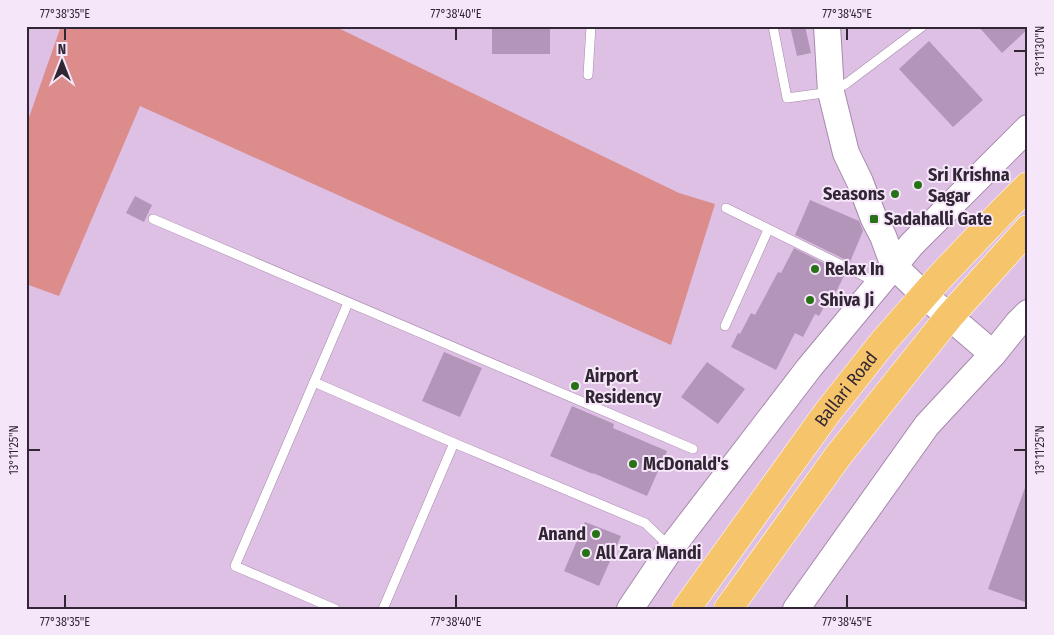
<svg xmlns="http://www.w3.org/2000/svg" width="1054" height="635" font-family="'Fira Sans Condensed',sans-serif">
	<rect width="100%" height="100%" fill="#dec0e4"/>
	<!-- green -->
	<polygon fill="#db8c8b" points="61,26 334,26 679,193 715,204 671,345 140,106 59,296 26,284 26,126"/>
	<!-- building -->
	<g fill="#b295b8">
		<rect x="492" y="26" width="58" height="28"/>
		<polygon points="790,26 805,26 811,53 797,56"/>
		<polygon points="978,26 1028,26 1028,29 1002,53"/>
		<polygon points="929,41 983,100 953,127 899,69"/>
		<polygon points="135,196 152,205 144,222 126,213"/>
		<polygon points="810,200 859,221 863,231 850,262 795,235"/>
		<polygon points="794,248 845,274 836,292 833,290 819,316 815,314 803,337 795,333 776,370 731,347 738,333 740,334 751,313 755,315 778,272 781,273"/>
		<polygon points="444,352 482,368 460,417 422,401"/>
		<polygon points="707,362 745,389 718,424 681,397"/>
		<polygon points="572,406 614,424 613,428 667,451 647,496 593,473 593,474 550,456"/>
		<polygon points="1026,485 1028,485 1028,603 988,589"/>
		<polygon points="585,522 621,536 599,586 564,571"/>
	</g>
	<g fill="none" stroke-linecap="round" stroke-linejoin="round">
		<!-- lane casing -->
		<g stroke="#a689ac" stroke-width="10">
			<g id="lane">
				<polyline points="773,26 787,98 831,92 847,83 923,26"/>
				<polyline points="588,75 591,26"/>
				<polyline points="726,208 876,282"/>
				<polyline points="153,219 693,449"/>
				<polyline points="725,326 768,230"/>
				<polyline points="314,382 454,443 645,523 669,546"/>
				<polyline points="335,609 235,566 348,303"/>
				<polyline points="383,609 454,443"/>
			</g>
		</g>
		<!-- secondary casing -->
		<g stroke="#a689ac" stroke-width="28">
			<g id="secondary">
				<polyline points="827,26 831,92 846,153 860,182 874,219 883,236 894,266 924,295 993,354"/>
				<polyline points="630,609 671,548 809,368 912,244 1028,128"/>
				<polyline points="796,609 927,425 993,354 1018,323 1028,313"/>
			</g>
		</g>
		<!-- highway casing -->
		<g stroke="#fff" stroke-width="29">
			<g id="highway">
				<path id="s1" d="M686 609 827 413 884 341 941 276 1002 212 1028 186"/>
				<polyline points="728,609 838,456 949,317 1028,229"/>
			</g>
		</g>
		<!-- lane -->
		<use href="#lane" stroke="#fff" stroke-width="9"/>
		<!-- secondary -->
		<use href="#secondary" stroke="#fff" stroke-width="26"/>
		<!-- highway -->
		<use href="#highway" stroke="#f6c46a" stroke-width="28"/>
	</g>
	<!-- ticks -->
	<path fill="none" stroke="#312634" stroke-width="2" d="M65 28V40M456 28V40M847 28V40M1014 51H1026M28 450H40M1014 450H1026M65 595V608M456 595V608M847 595V608"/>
	<!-- markers -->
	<g fill="#277217" stroke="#f6e6f9" stroke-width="2">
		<circle cx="918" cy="185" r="5"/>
		<circle cx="895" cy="194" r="5"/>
		<rect x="869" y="214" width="10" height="10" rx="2.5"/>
		<circle cx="815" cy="269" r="5"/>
		<circle cx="810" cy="300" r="5"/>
		<circle cx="575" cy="386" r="5"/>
		<circle cx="633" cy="464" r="5"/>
		<circle cx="596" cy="534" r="5"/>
		<circle cx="586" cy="553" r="5"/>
	</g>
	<g text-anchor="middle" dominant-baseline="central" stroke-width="4" stroke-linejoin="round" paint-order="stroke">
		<!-- poi labels -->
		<g font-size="18" font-weight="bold" fill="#312634" stroke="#f6e6f9" text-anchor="start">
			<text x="928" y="175">Sri Krishna<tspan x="928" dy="21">Sagar</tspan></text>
			<text x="885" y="194" text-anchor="end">Seasons</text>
			<text x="884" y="219">Sadahalli Gate</text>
			<text x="825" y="269">Relax In</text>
			<text x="820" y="300">Shiva Ji</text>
			<text x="585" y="376">Airport<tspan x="585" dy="21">Residency</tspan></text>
			<text x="643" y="464">McDonald's</text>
			<text x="586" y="534" text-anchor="end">Anand</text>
			<text x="596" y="553">All Zara Mandi</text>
		</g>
		<!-- street labels -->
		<g font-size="18" fill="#312634" stroke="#f6e6f9">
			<text stroke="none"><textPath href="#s1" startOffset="272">Ballari Road</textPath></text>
		</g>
	</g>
	<!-- border -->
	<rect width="1054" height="635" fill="none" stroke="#f6e6f9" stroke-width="55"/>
	<!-- north arrow -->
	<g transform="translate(62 62)" stroke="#f6e6f9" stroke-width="4" paint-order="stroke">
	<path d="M0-4L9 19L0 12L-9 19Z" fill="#312634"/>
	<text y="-8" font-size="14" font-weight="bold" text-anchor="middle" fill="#312634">N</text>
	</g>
	<rect x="28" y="28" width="998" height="580" fill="none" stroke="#312634" stroke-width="2"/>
	<g font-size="12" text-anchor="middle" fill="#312634">
		<text x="65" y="18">77°38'35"E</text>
		<text x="456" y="18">77°38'40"E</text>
		<text x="847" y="18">77°38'45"E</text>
		<text transform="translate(1040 51) rotate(-90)" y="4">13°11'30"N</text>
		<text transform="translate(14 450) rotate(-90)" y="4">13°11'25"N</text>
		<text transform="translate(1040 450) rotate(-90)" y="4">13°11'25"N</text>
		<text x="65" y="626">77°38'35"E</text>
		<text x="456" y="626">77°38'40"E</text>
		<text x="847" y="626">77°38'45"E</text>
	</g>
</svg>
